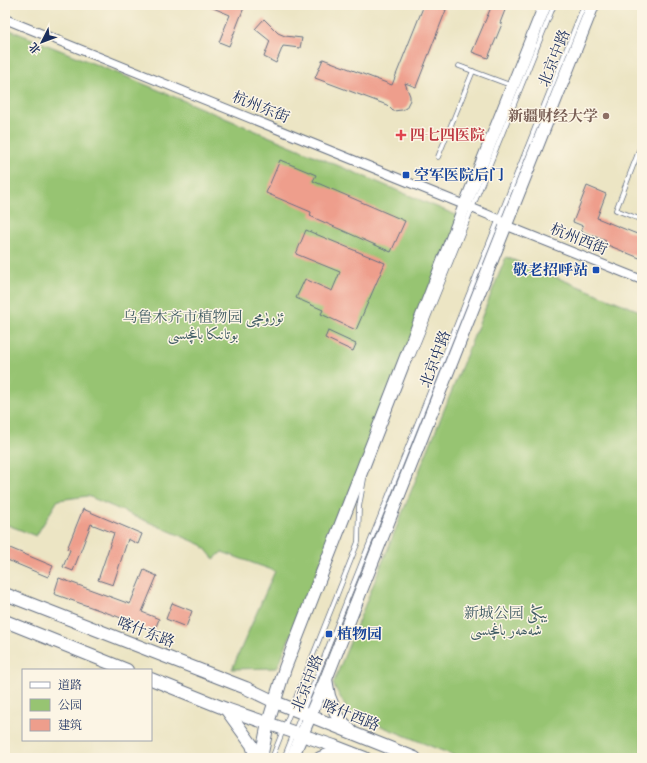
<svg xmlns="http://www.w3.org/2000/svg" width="647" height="763" font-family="'IM FELL Great Primer',Amiri,'Noto Serif SC',serif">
	<rect width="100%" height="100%" fill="#fcf5e5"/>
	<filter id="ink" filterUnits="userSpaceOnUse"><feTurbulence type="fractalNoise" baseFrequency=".025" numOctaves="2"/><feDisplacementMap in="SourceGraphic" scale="8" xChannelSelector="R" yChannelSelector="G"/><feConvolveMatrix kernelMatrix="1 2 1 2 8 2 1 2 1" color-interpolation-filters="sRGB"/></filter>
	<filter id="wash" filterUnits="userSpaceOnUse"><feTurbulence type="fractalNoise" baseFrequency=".012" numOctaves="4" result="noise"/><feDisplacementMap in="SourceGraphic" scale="16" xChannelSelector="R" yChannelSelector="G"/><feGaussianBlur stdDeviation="0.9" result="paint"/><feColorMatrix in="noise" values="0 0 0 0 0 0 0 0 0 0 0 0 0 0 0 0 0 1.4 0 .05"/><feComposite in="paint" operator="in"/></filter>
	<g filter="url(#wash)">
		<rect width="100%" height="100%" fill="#ece5c4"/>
		<!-- green -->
		<g fill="#97c472" stroke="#597a68">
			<polygon points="5,28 132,79 463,218 277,668 232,669 275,571 222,552 214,559 202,545 88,496 58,500 36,536 5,524"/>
			<polygon points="506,257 642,312 642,758 460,758 349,713 333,684"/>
		</g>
		<g id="blocks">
			<!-- building -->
			<g fill="#ee9e8c">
				<polygon points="206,5 245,5 229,46 219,42 230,15"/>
				<polygon points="424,5 446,5 444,9 446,10 416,87 405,83 410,96 410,100 406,108 402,110 393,111 387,105 315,78 323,59 392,85"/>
				<polygon points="492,5 507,5 500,23 502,24 488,58 472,52"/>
				<polygon points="264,19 278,33 285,36 302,38 300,48 283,46 276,63 264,57 270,41 255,29"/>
				<polygon points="280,160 316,175 313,181 405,221 391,252 310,216 311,212 266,193"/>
				<polygon points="587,186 606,194 597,218 642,236 642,259 605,244 606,241 581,231 583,226 573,222"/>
				<polygon points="306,230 385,263 356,330 321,314 323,310 296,298 305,279 332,291 340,272 296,254"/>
				<polygon points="328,331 356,344 353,351 325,338"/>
				<polygon points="83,509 142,534 138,544 128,539 113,585 98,580 114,533 91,524 73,571 63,567 70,550 67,549"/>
				<polygon points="5,546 53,566 48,577 5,559"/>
				<polygon points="144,570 157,576 142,612 159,619 154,632 116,616 54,594 59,578 130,604"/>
				<polygon points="172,603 192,611 186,627 166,619"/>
			</g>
		</g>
	</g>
	<g filter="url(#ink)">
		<use href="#blocks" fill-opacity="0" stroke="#646f82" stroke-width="1"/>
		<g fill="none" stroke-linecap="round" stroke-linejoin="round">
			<!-- lane casing -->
			<g stroke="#646f82" stroke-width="5.5">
				<g id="lane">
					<polyline points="459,66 510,85"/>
					<polyline points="642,143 616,210 642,220"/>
					<polyline points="438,157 473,71"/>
					<polyline points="413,355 554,5"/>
					<polyline points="272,758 358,542 359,507 364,479"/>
					<polyline points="284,758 584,5"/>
				</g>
			</g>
			<!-- street casing -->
			<g stroke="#646f82" stroke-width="10">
				<polyline id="street" points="5,19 472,208 498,219 505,225 642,280"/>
			</g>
			<!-- primary casing -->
			<g stroke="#646f82" stroke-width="14">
				<g id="primary">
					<polyline points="5,594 246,688 275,702 415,758"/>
					<polyline points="5,621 127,670"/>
					<polyline points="151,679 226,709 334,746 365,758"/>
					<polyline points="326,679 329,696 337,716 351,731"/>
					<polyline points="226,709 252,745 256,758"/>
					<polyline points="261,758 268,723 285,668 465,205 545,5"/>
					<polyline points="292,758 326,679 593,5"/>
					<polyline points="320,758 325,756 351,753"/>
				</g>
			</g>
			<!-- lane -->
			<use href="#lane" stroke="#fff" stroke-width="4"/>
			<!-- street -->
			<use href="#street" stroke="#fff" stroke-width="8"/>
			<!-- primary -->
			<use href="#primary" stroke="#fff" stroke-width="12"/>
		</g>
	</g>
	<!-- markers -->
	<circle fill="#8d6e63" stroke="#fcf5e5" stroke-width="1.5" cx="606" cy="116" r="4"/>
	<path fill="#e0444e" stroke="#fcf5e5" stroke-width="1.5" d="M399 129h4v4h4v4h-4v4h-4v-4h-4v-4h4z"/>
	<g fill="#1a4fb4" stroke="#fcf5e5" stroke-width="1.5">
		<rect x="402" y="171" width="8" height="8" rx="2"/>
		<rect x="592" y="266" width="8" height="8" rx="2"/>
		<rect x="325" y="630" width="8" height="8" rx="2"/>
	</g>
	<g text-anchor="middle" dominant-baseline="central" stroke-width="3" stroke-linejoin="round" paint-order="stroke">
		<!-- street labels -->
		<g font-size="15" fill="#1b2f5e" stroke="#fcf5e5">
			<text transform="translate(554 58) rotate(-68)">北京中路</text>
			<text transform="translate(261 107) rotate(22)">杭州东街</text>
			<text transform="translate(579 239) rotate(22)">杭州西街</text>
			<text transform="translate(435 359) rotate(-69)">北京中路</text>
			<text transform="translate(146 632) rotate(21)">喀什东路</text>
			<text transform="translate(307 683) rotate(-68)">北京中路</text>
			<text transform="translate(351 715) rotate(22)">喀什西路</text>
		</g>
		<!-- education labels -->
		<g font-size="15" font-weight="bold" fill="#785e54" stroke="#fcf5e5" text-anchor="end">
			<text x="598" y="116">新疆财经大学</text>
		</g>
		<!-- health labels -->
		<g font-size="15" font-weight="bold" fill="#be3a42" stroke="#fcf5e5" text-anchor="start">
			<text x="410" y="135">四七四医院</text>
		</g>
		<!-- transit labels -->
		<g font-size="15" font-weight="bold" fill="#164399" stroke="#fcf5e5" text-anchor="start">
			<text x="414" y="175">空军医院后门</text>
			<text x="588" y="270" text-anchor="end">敬老招呼站</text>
			<text x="337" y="634">植物园</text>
		</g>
		<!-- park labels -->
		<g font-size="15" fill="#405c64" stroke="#fcf5e5">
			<text x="203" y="317">乌鲁木齐市植物园 ئۈرۈمچى<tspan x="203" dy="17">بوتانىكا باغچىسى</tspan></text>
			<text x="506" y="613">新城公园 يېڭى<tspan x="506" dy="17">شەھەر باغچىسى</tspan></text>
		</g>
	</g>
	<!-- margin -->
	<rect width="647" height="763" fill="none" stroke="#fcf5e5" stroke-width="20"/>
	<!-- legend -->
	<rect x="22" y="669" width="130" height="72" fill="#fcf5e5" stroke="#a2a6af"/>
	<rect x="30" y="682" width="20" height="6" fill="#ffffff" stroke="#a2a6af"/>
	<text x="58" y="689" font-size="12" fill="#1b2f5e">道路</text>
	<rect x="30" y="699" width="20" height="12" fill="#97c472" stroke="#a2a6af"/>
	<text x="58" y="709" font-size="12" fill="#1b2f5e">公园</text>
	<rect x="30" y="719" width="20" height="12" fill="#ee9e8c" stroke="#a2a6af"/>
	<text x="58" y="729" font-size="12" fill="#1b2f5e">建筑</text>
	<!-- north arrow -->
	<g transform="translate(42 42) rotate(228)" stroke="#fcf5e5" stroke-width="3" paint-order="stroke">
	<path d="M0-3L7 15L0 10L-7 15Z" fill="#1b2f5e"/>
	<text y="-6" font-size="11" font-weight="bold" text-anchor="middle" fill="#1b2f5e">北</text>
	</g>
</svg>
